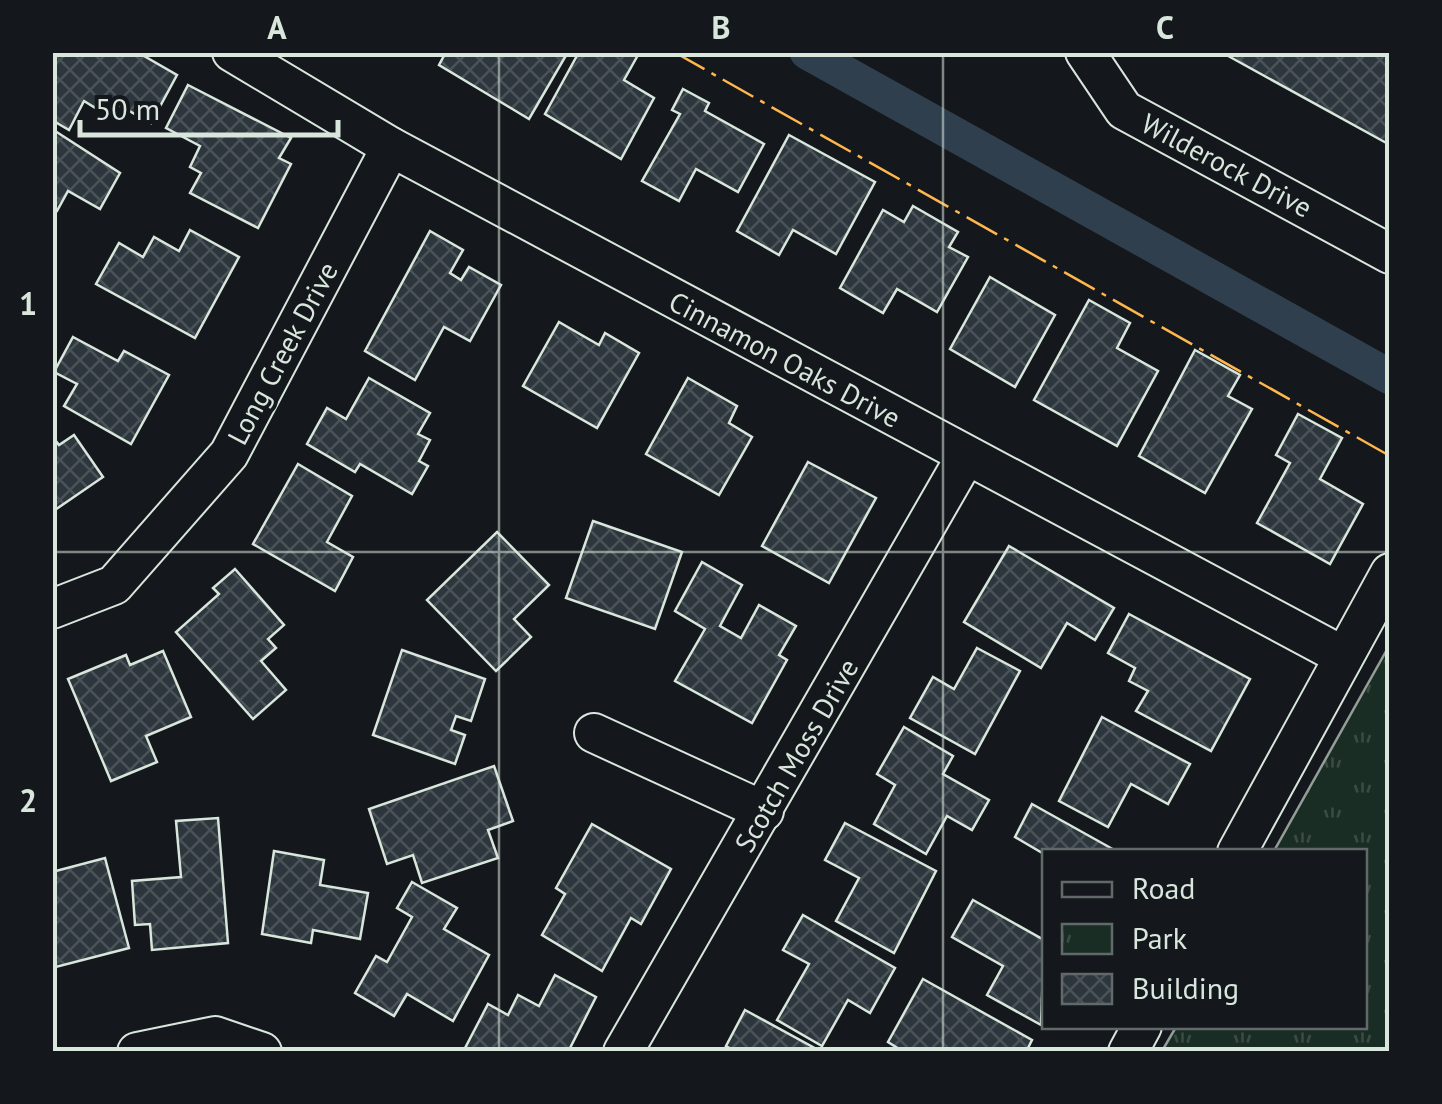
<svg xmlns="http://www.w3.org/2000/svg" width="1442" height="1104" font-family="'PT Sans',sans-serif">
	<defs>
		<pattern id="park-tufts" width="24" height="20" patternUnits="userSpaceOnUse" patternTransform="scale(2.5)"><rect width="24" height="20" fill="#1a2d24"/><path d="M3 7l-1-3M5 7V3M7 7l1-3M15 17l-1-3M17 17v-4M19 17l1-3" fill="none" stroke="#3b4b43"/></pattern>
		<pattern id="building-cross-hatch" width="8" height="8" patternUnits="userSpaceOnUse" patternTransform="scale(2.5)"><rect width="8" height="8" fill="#2c363c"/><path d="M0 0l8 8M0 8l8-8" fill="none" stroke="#4a5358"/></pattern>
	</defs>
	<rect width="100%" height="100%" fill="#14181c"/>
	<!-- park -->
	<polygon fill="url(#park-tufts)" stroke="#939e99" stroke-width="2.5" points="1389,646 1389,1051 1162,1051 1176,1027 1364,1026 1364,852 1274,851"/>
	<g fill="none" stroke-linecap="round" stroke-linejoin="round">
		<!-- canal -->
		<polyline stroke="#2f3f4d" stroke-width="35" points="807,52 1390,377"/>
	</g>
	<!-- building -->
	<g fill="url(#building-cross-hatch)" stroke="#d8e6dc" stroke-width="2.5">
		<polygon points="52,52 137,52 177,75 151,123 104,97 97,109 84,101 69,130 52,120"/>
		<polygon points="446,52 568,52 529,119 439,65"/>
		<polygon points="579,52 638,55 624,80 654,98 621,159 545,114"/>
		<polygon points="1221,52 1390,52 1390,145"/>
		<polygon points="188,85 291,138 279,158 291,164 258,228 190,193 201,173 190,167 200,146 166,128"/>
		<polygon points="683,89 709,103 705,111 764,144 738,192 696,169 679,201 642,181 680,114 672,110"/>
		<polygon points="52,129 120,173 100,209 68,191 57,211 52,209"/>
		<polygon points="789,135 875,182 836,254 793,230 779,255 737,231"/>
		<polygon points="913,206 958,232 949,247 968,257 937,312 897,289 883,313 840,288 883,210 904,222"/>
		<polygon points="190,230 239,257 195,338 96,284 119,243 143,257 154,237 179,251"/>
		<polygon points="430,231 463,250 450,273 461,280 469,267 501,285 470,341 444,327 415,380 365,351"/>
		<polygon points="990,277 1055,315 1015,387 950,349"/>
		<polygon points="1089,300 1130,323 1117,348 1158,371 1117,446 1034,400"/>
		<polygon points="559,322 599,345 605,333 639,353 597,428 523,386"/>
		<polygon points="73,337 118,361 124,351 169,375 131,444 64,406 77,384 54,372"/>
		<polygon points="1195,350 1240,375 1228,396 1252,409 1205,493 1139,456"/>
		<polygon points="369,378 430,413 418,434 430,440 419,461 428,466 412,494 360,464 355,472 307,444 327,408 346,419"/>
		<polygon points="688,378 737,406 729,423 752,437 719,495 646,454"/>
		<polygon points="1298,414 1342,438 1320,479 1363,504 1330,564 1257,523 1290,463 1276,455"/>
		<polygon points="74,435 103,477 52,512 52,436 59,445"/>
		<polygon points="808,462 876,498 829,583 762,546"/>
		<polygon points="298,464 352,496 327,542 353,557 335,591 253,544"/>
		<polygon points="593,521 682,552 655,629 566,598"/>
		<polygon points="497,532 549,585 514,619 531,637 496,671 427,600"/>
		<polygon points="1009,546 1114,608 1095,640 1067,623 1041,668 964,622"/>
		<polygon points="702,562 742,585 720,626 741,638 759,605 796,626 779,655 787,660 752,723 675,681 705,629 675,611"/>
		<polygon points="235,569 284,625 268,639 276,648 261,661 286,690 253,719 176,632 219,594 213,588"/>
		<polygon points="1129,614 1250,679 1211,751 1136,711 1148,691 1129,681 1135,668 1108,653"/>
		<polygon points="977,648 1020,671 975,754 910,718 933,677 954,689"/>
		<polygon points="402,650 485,679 471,721 456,716 451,730 465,735 455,764 373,735"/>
		<polygon points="163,651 191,717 146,736 157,762 111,781 68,679 126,655 130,665"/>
		<polygon points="1102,717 1190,764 1168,804 1131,784 1108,827 1059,801"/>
		<polygon points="904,727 953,756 943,774 989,800 972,830 947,816 926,854 874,824 895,785 877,774"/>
		<polygon points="494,766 513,821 488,830 498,858 422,883 413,855 387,864 369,809"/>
		<polygon points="1032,804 1118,852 1044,854 1015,837"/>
		<polygon points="218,818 228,943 152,950 150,924 135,925 132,881 181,877 176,821"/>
		<polygon points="845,823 936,871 894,953 836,921 859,878 825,860"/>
		<polygon points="592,824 671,869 641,924 631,918 602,971 542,935 565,894 556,888"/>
		<polygon points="274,851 324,860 320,885 368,893 360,939 313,930 311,943 262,934"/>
		<polygon points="105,858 129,948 52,968 52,872"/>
		<polygon points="412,882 457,908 444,929 489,955 453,1021 407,994 394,1016 355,993 376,956 387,962 412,917 397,908"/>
		<polygon points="973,900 1044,940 1041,1025 987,995 1003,966 952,937"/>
		<polygon points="803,915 895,968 870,1013 848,1000 822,1046 777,1020 809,964 783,950"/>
		<polygon points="555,975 596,997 568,1052 463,1052 488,1004 508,1015 518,995 539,1006"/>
		<polygon points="923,979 1032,1040 1026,1052 904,1052 888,1042"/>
		<polygon points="745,1010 822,1052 736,1052 726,1046"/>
	</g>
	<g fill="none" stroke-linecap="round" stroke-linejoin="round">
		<!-- minor casing -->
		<g stroke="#d8e6dc" stroke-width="42">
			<g id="minor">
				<polyline points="232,52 391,147 1343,656"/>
				<polyline points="1085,52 1124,110 1390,254"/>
				<polyline points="52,609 114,585 229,454 391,147"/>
				<polyline points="594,733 764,811"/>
				<polyline points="1237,852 1390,573"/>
				<polyline points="137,1052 215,1036 262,1052"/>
				<polyline points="623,1052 966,456"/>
				<polyline points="1128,1052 1142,1026"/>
			</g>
		</g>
		<!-- minor -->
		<use href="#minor" stroke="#14181c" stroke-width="38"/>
		<!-- power -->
		<polyline stroke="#ffb74d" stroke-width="2.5" stroke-dasharray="35 8 5 8" stroke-linecap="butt" points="674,52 1390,456"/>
	</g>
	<!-- grid -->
	<path fill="none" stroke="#d8e6dc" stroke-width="2.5" stroke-opacity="0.55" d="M499 52V1052M943 52V1052M52 552H1390"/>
	<g text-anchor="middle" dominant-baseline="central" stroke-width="8" stroke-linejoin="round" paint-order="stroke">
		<!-- street labels -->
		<g font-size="28" fill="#d8e6dc" stroke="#14181c">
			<text transform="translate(1227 165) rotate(28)">Wilderock Drive</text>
			<text transform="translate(282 353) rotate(-62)">Long Creek Drive</text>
			<text transform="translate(785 359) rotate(28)">Cinnamon Oaks Drive</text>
			<text transform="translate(796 755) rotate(-60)">Scotch Moss Drive</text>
		</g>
	</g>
	<!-- border -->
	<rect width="1442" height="1104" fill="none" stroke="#14181c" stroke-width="110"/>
	<!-- legend -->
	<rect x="1042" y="849" width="325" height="180" fill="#14181c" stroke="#626a69" stroke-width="2.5"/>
	<rect x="1062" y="882" width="50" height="15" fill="#14181c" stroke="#626a69" stroke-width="2.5"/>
	<text x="1132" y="899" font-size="30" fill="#d8e6dc">Road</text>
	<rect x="1062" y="924" width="50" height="30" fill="url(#park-tufts)" stroke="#626a69" stroke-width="2.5"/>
	<text x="1132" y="949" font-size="30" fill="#d8e6dc">Park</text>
	<rect x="1062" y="974" width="50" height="30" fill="url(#building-cross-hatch)" stroke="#626a69" stroke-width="2.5"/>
	<text x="1132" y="999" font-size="30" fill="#d8e6dc">Building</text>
	<!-- scale -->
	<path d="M80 120v15h258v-15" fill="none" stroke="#d8e6dc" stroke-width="5"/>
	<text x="95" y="120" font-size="30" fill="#d8e6dc" stroke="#14181c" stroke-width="8" paint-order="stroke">50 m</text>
	<rect x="55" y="55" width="1332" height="994" fill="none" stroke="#d8e6dc" stroke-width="4"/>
	<g font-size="32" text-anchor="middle" font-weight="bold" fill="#d8e6dc">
		<text x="277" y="39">A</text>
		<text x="721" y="39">B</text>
		<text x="1165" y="39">C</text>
		<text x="28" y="315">1</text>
		<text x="28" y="812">2</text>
	</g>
</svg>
